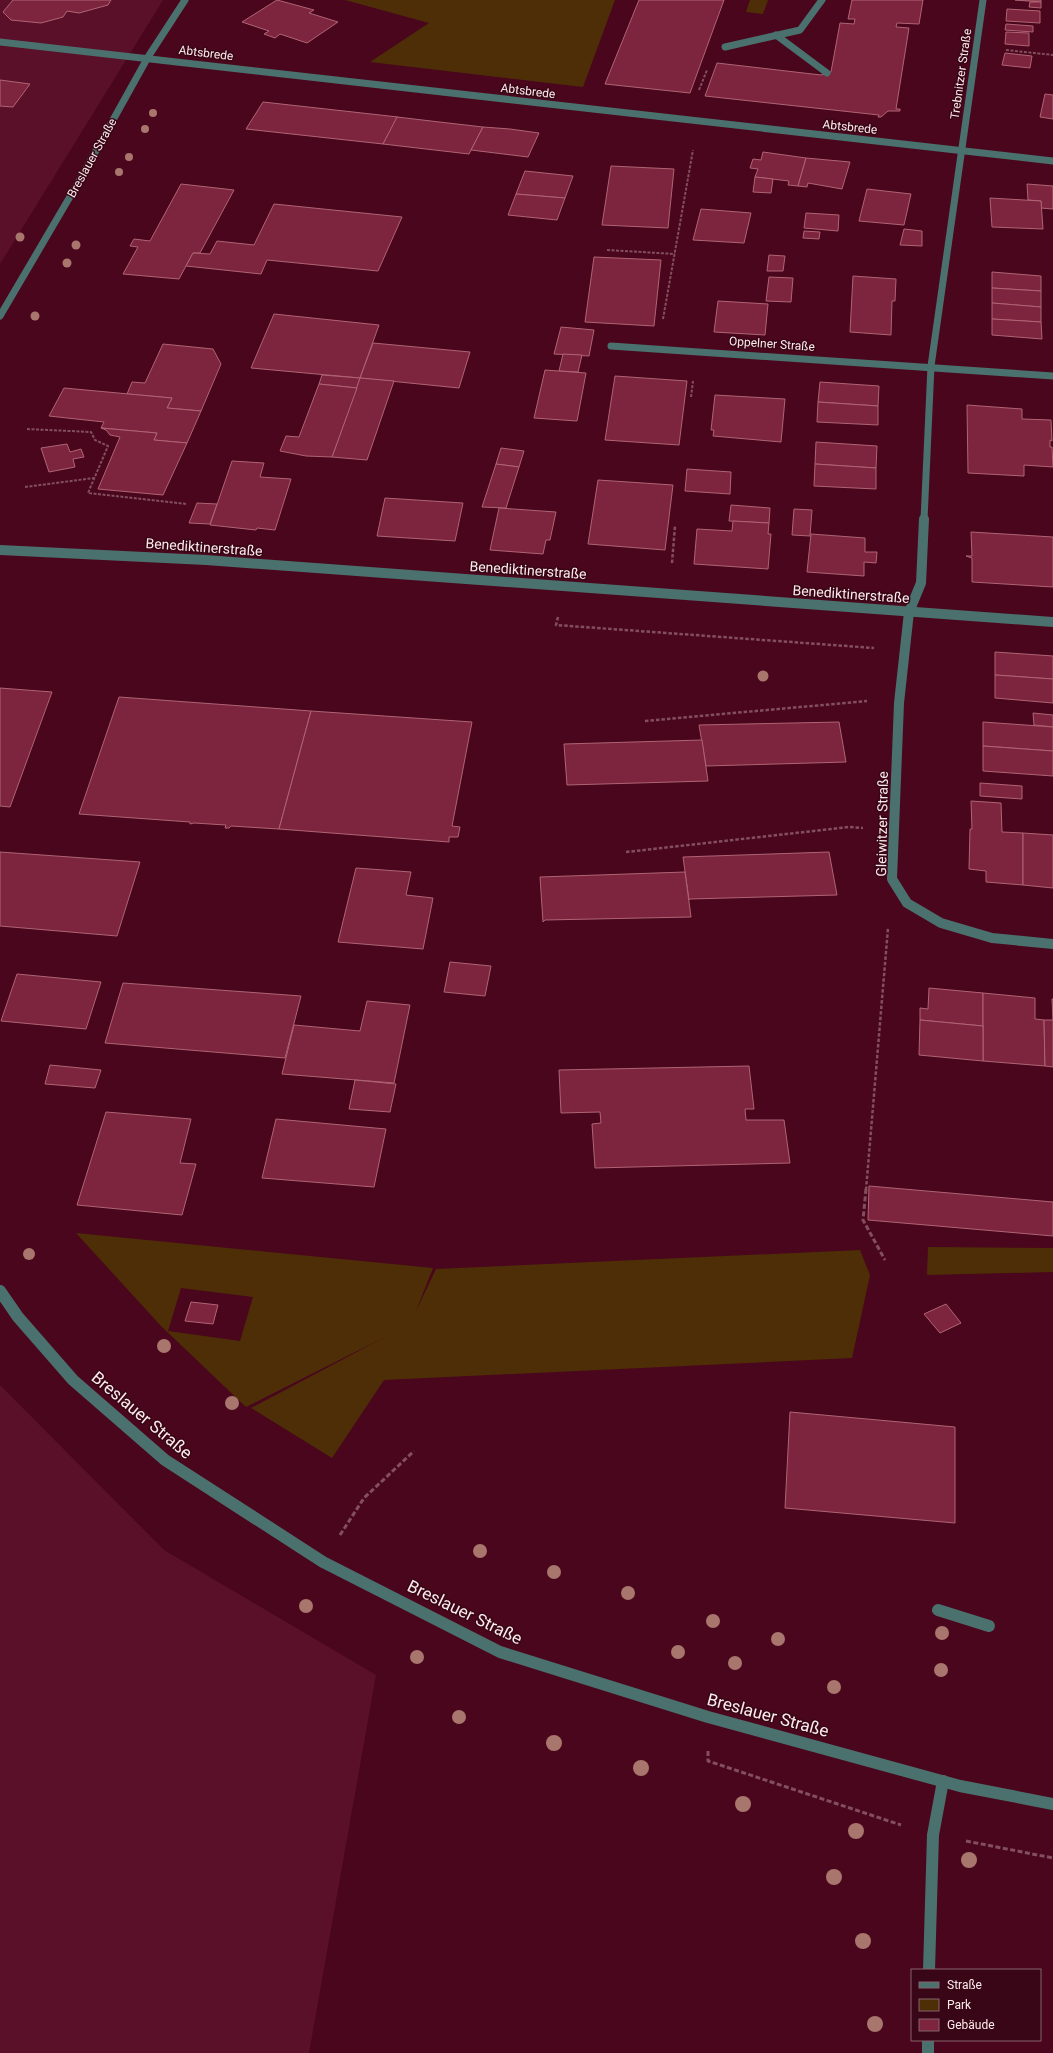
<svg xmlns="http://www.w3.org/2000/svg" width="1053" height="2053" font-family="Roboto,sans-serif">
	<rect width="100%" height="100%" fill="#4a061d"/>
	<!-- built -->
	<g fill="#5b102a">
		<polygon points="0,0 163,0 0,264"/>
		<polygon points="0,1385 164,1550 376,1675 309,2053 0,2053"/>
	</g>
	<!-- green -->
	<g fill="#4d2e06" fill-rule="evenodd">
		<polygon points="345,0 615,0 583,87 370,62 429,23"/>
		<polygon points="750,0 768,0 763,14 746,12"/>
		<path d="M76 1233 433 1268 416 1311 436 1269 860 1250 870 1275 852 1358 384 1380 332 1458 251 1408 385 1337 246 1407 161 1326ZM181 1288 253 1297 240 1341 168 1331Z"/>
		<polygon points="928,1247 1053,1248 1053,1272 927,1275"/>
	</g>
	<!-- building -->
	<g fill="#7d253e" stroke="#af6474">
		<polygon points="13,0 111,0 108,5 79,13 67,11 63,17 41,23 11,20 3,12"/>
		<polygon points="277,0 314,10 309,13 338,22 307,43 280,34 275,38 264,34 269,31 242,22"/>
		<polygon points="639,0 724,0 690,93 605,84"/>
		<polygon points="852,0 923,0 919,24 897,23 896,27 909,28 896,109 900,109 900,111 888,111 881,117 878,117 879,115 705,96 717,63 821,75 831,72 840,23 854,24 855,19 848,19"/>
		<polygon points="1015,0 1041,0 1041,2"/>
		<polygon points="1030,2 1041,2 1041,8 1029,7"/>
		<polygon points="1007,9 1040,11 1040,23 1006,21"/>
		<polygon points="1006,24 1033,26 1033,32 1005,30"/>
		<polygon points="1006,32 1029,33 1029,46 1005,44"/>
		<polygon points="1005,53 1032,56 1030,68 1002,65"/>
		<polygon points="0,80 30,84 13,107 0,106"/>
		<polygon points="1045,94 1053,95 1053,119 1040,117"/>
		<polygon points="263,102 398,117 383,144 246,129"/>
		<polygon points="397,117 448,123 483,127 469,154 383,144"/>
		<polygon points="483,127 510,129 539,133 528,157 471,150"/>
		<polygon points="763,152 806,158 798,186 788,185 789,181 755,177 758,169 750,168 753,159 761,160"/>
		<polygon points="806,158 850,162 842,189 808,183 807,187 798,186"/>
		<polygon points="611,166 674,169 668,228 602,225"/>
		<polygon points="525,171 573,176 565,198 516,194"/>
		<polygon points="755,177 773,179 771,193 753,192"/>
		<polygon points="181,184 234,190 200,253 193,253 179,279 123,274 138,247 130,246 134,239 150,241"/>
		<polygon points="1027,184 1053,186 1053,209 1041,208 1041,201 1028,200"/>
		<polygon points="867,189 911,194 904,225 859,221"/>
		<polygon points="516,194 565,198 557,220 508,215"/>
		<polygon points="990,198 1041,201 1043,229 992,227"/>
		<polygon points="274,204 402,217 378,271 267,260 261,274 186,266 193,253 210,254 217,241 254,245"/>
		<polygon points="701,209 751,213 744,243 693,240"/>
		<polygon points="806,213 839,215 838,231 804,228"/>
		<polygon points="904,229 922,231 922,246 900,245"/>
		<polygon points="804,231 820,232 819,239 803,238"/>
		<polygon points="769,255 785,256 783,271 767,271"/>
		<polygon points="594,257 661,260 654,326 585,322"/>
		<polygon points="992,272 1041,276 1041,291 992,288"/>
		<polygon points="853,276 896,279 895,301 892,301 891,335 850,332"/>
		<polygon points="769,277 793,278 791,302 766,301"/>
		<polygon points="992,288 1041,291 1041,307 992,303"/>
		<polygon points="718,301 768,304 765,335 714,332"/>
		<polygon points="992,303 1041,307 1041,322 992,319"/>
		<polygon points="274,314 379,325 360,378 251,368"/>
		<polygon points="992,319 1041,322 1042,339 992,335"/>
		<polygon points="561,327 594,330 589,356 554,354"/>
		<polygon points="373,343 470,352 459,388 360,378"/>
		<polygon points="163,344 213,349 221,364 201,411 167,408 172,398 127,394 132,382 145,383"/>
		<polygon points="563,354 582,355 578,372 559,371"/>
		<polygon points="545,370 586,373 577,421 534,418"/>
		<polygon points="322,375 360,378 357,388 319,384"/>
		<polygon points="615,376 687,381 679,445 605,440"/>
		<polygon points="360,378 394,381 367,460 332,457"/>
		<polygon points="820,382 879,386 878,406 818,402"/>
		<polygon points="319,384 357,388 332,457 306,456 280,451 286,436 299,437"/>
		<polygon points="64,388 172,398 167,408 201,411 187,443 154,440 157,433 101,428 104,422 49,416"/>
		<polygon points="715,395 785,399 781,442 713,436 714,430 711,430"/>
		<polygon points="818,402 878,406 878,425 817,422"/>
		<polygon points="967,405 1022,409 1022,419 1051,420 1052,441 1050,440 1050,447 1052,447 1053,467 1024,465 1024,476 968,473"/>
		<polygon points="101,428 157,433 154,440 187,443 163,495 98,489 120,437 110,435 106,430"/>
		<polygon points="816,442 877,446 876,468 815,464"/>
		<polygon points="67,444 70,452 81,449 84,457 73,459 75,467 49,472 41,448"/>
		<polygon points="501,448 524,451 519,467 496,464"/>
		<polygon points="232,461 264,463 260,477 291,479 275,530 257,528 256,530 210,525"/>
		<polygon points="496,464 519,467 506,508 482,507"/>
		<polygon points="815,464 876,468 876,489 814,486"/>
		<polygon points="687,469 731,472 730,494 685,491"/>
		<polygon points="598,480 673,485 665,550 588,544"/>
		<polygon points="385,498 463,503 455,541 377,536"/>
		<polygon points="197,503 217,504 210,524 189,523"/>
		<polygon points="731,505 770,508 769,523 729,521"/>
		<polygon points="499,508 556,512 550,540 546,540 543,554 490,550"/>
		<polygon points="794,509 812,510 810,536 792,535"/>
		<polygon points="733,521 769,523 768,534 771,534 768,569 694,564 697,529 732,531"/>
		<polygon points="971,532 1053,537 1053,587 972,582 972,558 966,556 972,556"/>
		<polygon points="811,534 865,538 865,552 877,552 876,563 864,562 864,576 807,572"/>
		<polygon points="995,652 1053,656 1053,679 995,675"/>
		<polygon points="995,675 1053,679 1053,703 995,698"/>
		<polygon points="0,688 52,692 10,807 0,806"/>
		<polygon points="119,697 311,711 279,829 231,826 229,828 225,828 226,825 194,823 190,824 190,822 79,814"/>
		<polygon points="311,711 472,722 452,826 460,827 458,837 449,837 449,842 279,829"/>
		<polygon points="1033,713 1053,715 1053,727 1034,725"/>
		<polygon points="839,722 846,762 706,766 699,725"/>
		<polygon points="983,722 1053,727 1053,751 983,746"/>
		<polygon points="702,740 708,781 567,785 564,744"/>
		<polygon points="983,746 1053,751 1053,776 983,771"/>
		<polygon points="980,783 1022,786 1022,799 980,796"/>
		<polygon points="971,801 1001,803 1002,832 1023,833 1023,885 986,882 986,871 969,869 970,829 972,829"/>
		<polygon points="1023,833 1053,835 1053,888 1023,885"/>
		<polygon points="0,852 140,862 117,936 0,926"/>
		<polygon points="829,852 837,895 690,899 689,900 683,857"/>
		<polygon points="356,868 411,872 406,895 433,898 423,949 338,942"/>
		<polygon points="685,872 691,917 545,920 543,922 540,877"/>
		<polygon points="450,962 491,966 485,996 444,992"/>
		<polygon points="17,974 101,982 86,1029 1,1021"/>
		<polygon points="123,983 301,996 285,1058 105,1043"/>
		<polygon points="929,988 983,993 983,1026 920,1020 920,1008 928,1009"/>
		<polygon points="983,993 1035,998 1035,1019 1044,1020 1045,1066 983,1061"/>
		<polygon points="1052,999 1053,999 1053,1067 1045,1066 1044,1020 1053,1020"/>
		<polygon points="367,1001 410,1005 394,1083 282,1074 294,1025 360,1031"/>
		<polygon points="920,1020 983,1026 983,1061 919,1055"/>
		<polygon points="50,1065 101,1070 95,1088 45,1084"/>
		<polygon points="749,1066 754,1109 745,1109 746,1120 784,1120 790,1163 595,1168 592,1124 601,1123 600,1112 561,1113 559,1070"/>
		<polygon points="355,1080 396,1084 390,1112 349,1109"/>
		<polygon points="106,1112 191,1119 180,1163 196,1164 182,1215 77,1205"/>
		<polygon points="276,1119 386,1129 374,1187 262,1178"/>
		<polygon points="869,1186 1053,1202 1053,1236 868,1220"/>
		<polygon points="191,1302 218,1305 213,1324 185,1321"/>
		<polygon points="946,1304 961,1323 940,1333 924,1314"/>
		<polygon points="790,1412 955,1427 955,1523 785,1508"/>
	</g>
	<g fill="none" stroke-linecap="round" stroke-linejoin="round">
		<!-- path-far2 -->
		<g stroke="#834f5f" stroke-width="2" stroke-dasharray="3 1.5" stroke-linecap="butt">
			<polyline points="1006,50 1053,55"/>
			<polyline points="699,90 707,70"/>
			<polyline points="607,250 675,254"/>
			<polyline points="663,319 693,150"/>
			<polyline points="691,397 693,381"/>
			<polyline points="27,429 91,432 95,440 108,446 88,493 187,504"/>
			<polyline points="25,487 94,478"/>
		</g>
		<!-- path-far1 -->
		<g stroke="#834f5f" stroke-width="2.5" stroke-dasharray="3.5 2" stroke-linecap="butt">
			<polyline points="672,563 675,526"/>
			<polyline points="558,617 556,625 874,648"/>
			<polyline points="645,721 867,701"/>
			<polyline points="626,852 849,827 863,828"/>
			<polyline points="866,1190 888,928"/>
		</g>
		<!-- path -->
		<g stroke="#834f5f" stroke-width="3" stroke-dasharray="5 2.5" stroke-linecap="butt">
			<polyline points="866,1189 863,1220 885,1260"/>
			<polyline points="340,1535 364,1498 414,1451"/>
			<polyline points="708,1751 708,1761 901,1825"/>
			<polyline points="966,1841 1053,1858"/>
		</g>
		<!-- service-far1 -->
		<g stroke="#4a716d" stroke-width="7">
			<polyline points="776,35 827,73"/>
			<polyline points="725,47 800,30 822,0"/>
		</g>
		<!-- service -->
		<g stroke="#4a716d" stroke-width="12">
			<polyline points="938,1610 989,1626"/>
			<polyline points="929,1970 933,1835 943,1781"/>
			<polyline points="928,2040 928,2053"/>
		</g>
		<!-- minor-far2 -->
		<g stroke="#4a716d" stroke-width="7">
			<polyline points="0,42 1053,161"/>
			<polyline points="0,316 78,183 148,57 185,0"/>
			<polyline points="611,346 1053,376"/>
			<polyline points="924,520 931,366 983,0"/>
		</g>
		<!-- minor-far1 -->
		<g stroke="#4a716d" stroke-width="10">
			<polyline points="924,519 921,583 909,612 899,703 892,879 907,903 941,923 992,938 1053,944"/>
			<polyline points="0,550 206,560 1053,622"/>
		</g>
		<!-- minor -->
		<polyline stroke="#4a716d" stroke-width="12" points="0,1291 18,1317 73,1380 165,1460 323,1562 500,1652 708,1717 960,1786 1053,1804"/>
	</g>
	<!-- trees -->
	<g fill="#a8766d">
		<circle cx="153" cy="113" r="4"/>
		<circle cx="145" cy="129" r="4"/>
		<circle cx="129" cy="157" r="4"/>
		<circle cx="119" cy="172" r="4"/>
		<circle cx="20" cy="237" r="4.5"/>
		<circle cx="76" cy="245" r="4.5"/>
		<circle cx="67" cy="263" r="4.5"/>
		<circle cx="35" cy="316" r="4.5"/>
		<circle cx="763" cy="676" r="5.5"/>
		<circle cx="29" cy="1254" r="6"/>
		<circle cx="164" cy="1346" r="7"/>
		<circle cx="232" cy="1403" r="7"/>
		<circle cx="480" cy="1551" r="7"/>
		<circle cx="554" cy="1572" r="7"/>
		<circle cx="628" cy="1593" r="7"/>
		<circle cx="306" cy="1606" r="7"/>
		<circle cx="713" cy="1621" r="7"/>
		<circle cx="942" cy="1633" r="7"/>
		<circle cx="778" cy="1639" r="7"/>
		<circle cx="678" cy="1652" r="7"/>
		<circle cx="417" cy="1657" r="7"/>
		<circle cx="735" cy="1663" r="7"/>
		<circle cx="941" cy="1670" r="7"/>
		<circle cx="834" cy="1687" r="7"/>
		<circle cx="459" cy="1717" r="7"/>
		<circle cx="554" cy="1743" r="8"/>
		<circle cx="641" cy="1768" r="8"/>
		<circle cx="743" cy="1804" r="8"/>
		<circle cx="856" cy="1831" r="8"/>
		<circle cx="969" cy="1860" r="8"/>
		<circle cx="834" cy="1877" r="8"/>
		<circle cx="863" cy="1941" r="8"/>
		<circle cx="875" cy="2024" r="8"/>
	</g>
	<g text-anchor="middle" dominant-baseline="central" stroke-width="3" stroke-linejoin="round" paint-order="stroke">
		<!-- far-street labels -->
		<g font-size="12" fill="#fcebed" stroke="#380616">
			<text transform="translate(206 53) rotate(7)">Abtsbrede</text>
			<text transform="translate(961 74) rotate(-82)">Trebnitzer Straße</text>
			<text transform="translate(528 91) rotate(7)">Abtsbrede</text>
			<text transform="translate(850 127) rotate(6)">Abtsbrede</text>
			<text transform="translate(92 158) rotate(-61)">Breslauer Straße</text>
			<text transform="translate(772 344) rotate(4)">Oppelner Straße</text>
		</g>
		<!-- street labels -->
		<g font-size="14" fill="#fcebed" stroke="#380616">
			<text transform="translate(204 547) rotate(4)">Benediktinerstraße</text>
			<text transform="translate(528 570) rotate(4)">Benediktinerstraße</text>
			<text transform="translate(851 594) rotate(4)">Benediktinerstraße</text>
			<text transform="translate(882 824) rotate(-89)">Gleiwitzer Straße</text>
		</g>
		<!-- near-street labels -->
		<g font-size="17" fill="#fcebed" stroke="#380616">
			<text transform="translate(142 1415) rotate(40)">Breslauer Straße</text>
			<text transform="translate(465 1612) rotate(26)">Breslauer Straße</text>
			<text transform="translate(768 1715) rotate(15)">Breslauer Straße</text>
		</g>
	</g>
	<!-- legend -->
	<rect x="911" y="1969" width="130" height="72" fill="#380616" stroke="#86626c"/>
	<rect x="919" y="1982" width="20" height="6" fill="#4a716d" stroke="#86626c"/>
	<text x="947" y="1989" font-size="12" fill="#fcebed">Straße</text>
	<rect x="919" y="1999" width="20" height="12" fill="#4d2e06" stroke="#86626c"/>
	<text x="947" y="2009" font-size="12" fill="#fcebed">Park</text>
	<rect x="919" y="2019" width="20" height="12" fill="#7d253e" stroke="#86626c"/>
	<text x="947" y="2029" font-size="12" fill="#fcebed">Gebäude</text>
</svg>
